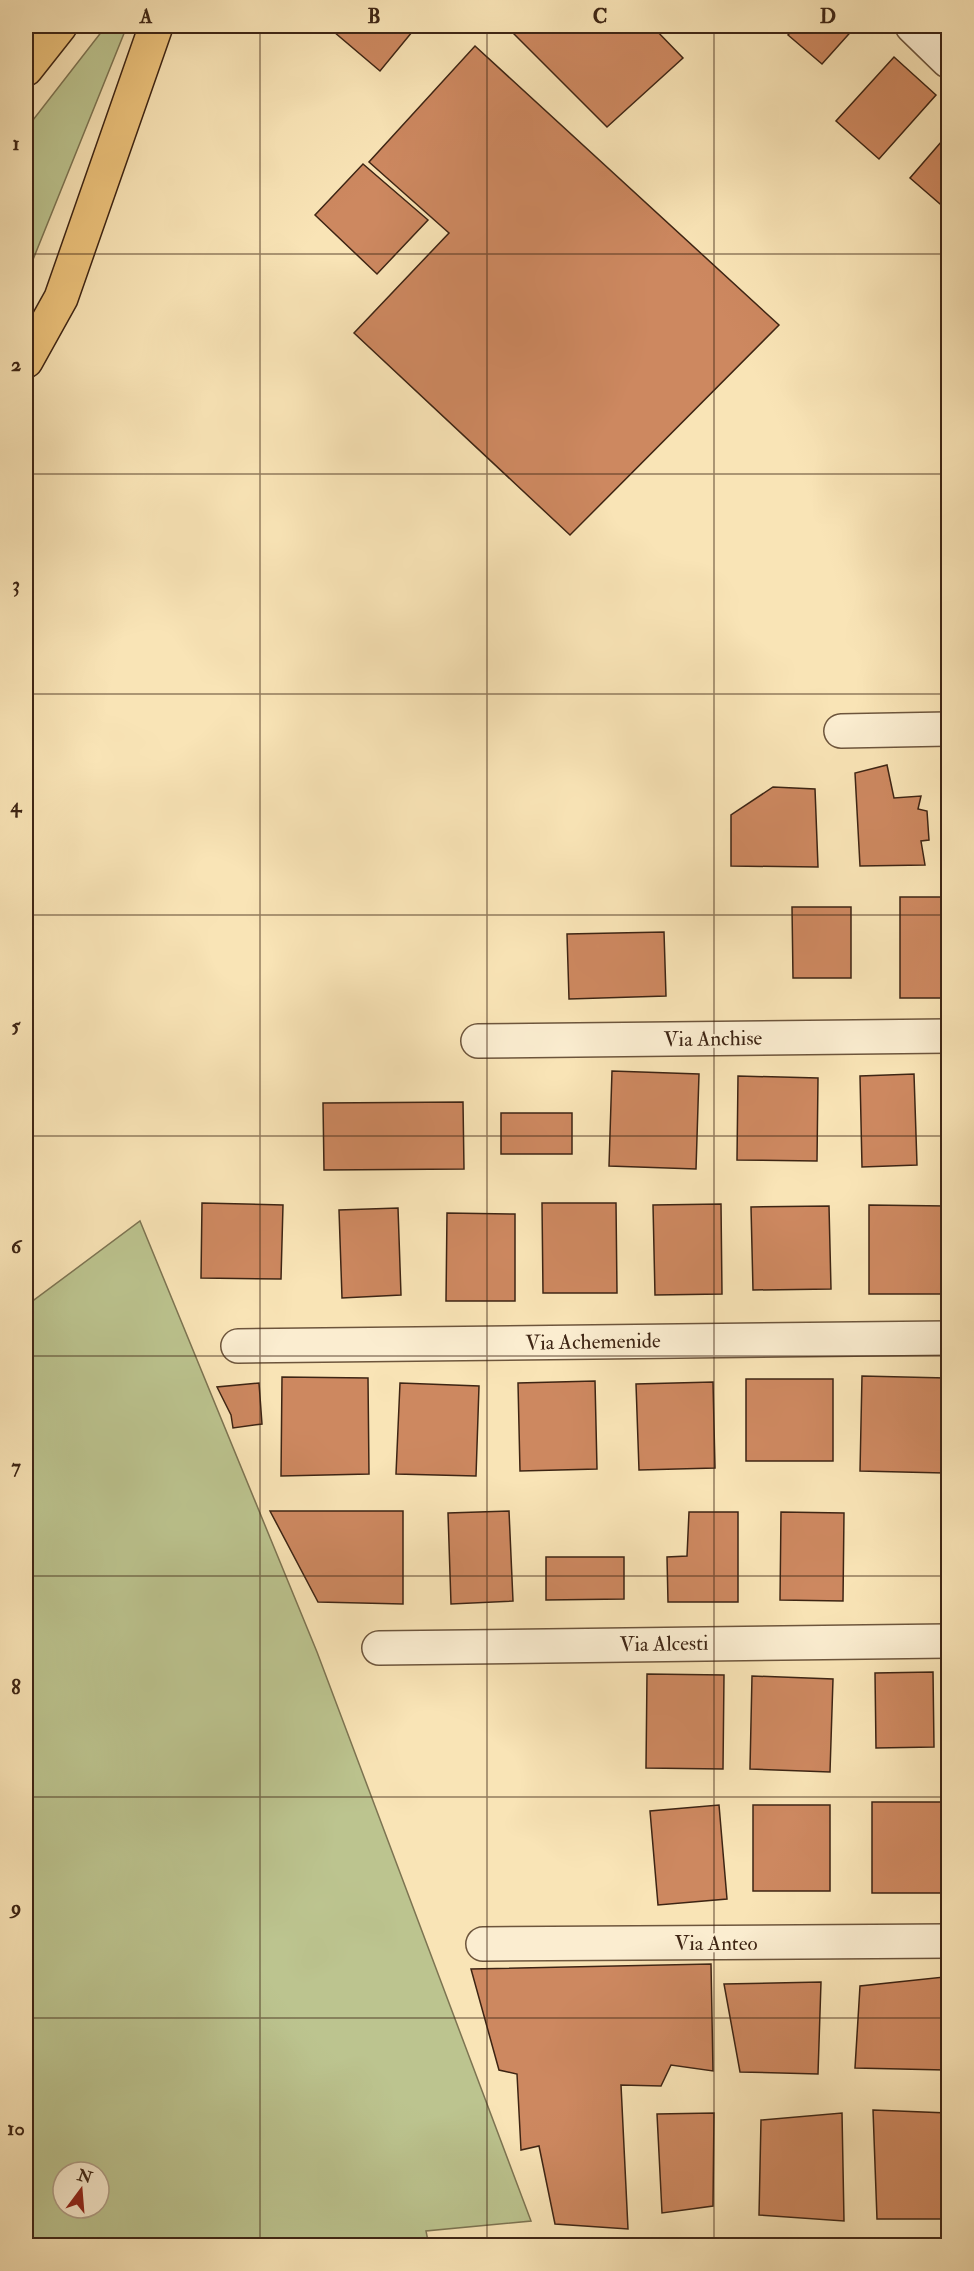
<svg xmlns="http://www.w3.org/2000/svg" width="974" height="2271" font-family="'IM FELL Double Pica',serif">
	<rect width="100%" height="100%" fill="#f9e4b6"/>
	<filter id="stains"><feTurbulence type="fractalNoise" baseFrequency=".00333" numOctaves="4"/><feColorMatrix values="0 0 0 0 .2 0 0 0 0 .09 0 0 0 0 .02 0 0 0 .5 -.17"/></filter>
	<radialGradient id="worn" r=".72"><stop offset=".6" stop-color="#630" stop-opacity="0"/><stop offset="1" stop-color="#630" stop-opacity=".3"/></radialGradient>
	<!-- green -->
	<g fill="#bcc48f" stroke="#7d7452" stroke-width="1.5" fill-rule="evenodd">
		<polygon points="106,26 127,26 26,277 26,129"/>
		<path d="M140 1221 317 1652 531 2221 426 2231 429 2246 26 2245V1306ZM63 2172H99V2208H63Z"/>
	</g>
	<!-- building -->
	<g fill="#cd8860" stroke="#3e2514" stroke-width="1.5">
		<polygon points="327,26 417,26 380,71"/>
		<polygon points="506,26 652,26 683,58 607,127"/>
		<polygon points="796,26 856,26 822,64 788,35"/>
		<polygon points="475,46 779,325 570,535 354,333 449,233 369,162"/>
		<polygon points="894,57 936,95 879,159 836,121"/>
		<polygon points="948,134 948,209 947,210 910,178"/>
		<polygon points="363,164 428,220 377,274 315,215"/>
		<polygon points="887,765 894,798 921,796 918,809 927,811 929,840 921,841 925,865 860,866 855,773"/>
		<polygon points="773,787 815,789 818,867 731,866 731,815"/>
		<rect x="900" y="897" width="48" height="101"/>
		<polygon points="792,907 851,907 851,978 793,978"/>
		<polygon points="664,932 666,996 569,999 567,934"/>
		<polygon points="612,1071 699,1074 696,1169 609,1166"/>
		<polygon points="914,1074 917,1165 862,1167 860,1076"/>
		<polygon points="738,1076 818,1078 817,1161 737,1160"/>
		<polygon points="463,1102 464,1169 324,1170 323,1103"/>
		<rect x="501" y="1113" width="71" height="41"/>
		<polygon points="202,1203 283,1205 281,1279 201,1278"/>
		<polygon points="542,1203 616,1203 617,1293 543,1293"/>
		<polygon points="721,1204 722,1294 655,1295 653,1205"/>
		<polygon points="869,1205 946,1206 946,1294 869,1294"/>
		<polygon points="829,1206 831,1289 753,1290 751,1207"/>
		<polygon points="398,1208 401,1295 342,1298 339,1210"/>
		<polygon points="447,1213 515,1214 515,1301 446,1301"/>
		<polygon points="862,1376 946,1378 944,1473 860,1471"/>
		<polygon points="282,1377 368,1378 369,1474 281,1476"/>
		<rect x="746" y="1379" width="87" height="82"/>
		<polygon points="595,1381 597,1469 520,1471 518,1383"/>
		<polygon points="713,1382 715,1468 639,1470 636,1384"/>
		<polygon points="259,1383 262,1424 233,1428 231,1415 217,1387"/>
		<polygon points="400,1383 479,1386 476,1476 396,1474"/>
		<polygon points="270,1511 403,1511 403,1604 318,1602"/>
		<polygon points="509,1511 513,1601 451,1604 448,1513"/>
		<polygon points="689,1512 738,1512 738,1602 668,1602 667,1557 687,1556"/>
		<polygon points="781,1512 844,1513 843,1601 780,1600"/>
		<polygon points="546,1557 624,1557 624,1599 546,1600"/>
		<polygon points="933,1672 934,1747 876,1748 875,1673"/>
		<polygon points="647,1674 724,1675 723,1769 646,1768"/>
		<polygon points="752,1676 833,1679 830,1772 750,1769"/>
		<rect x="872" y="1802" width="69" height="91"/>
		<polygon points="719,1805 727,1899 658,1905 650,1811"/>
		<rect x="753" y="1805" width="77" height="86"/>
		<polygon points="711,1964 713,2071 671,2065 661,2086 621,2085 628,2229 555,2224 539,2146 521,2150 517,2074 499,2070 471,1969"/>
		<polygon points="944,1977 945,2070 855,2068 860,1986"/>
		<polygon points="821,1982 818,2074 740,2072 724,1984"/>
		<polygon points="873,2110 948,2113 948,2219 877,2219"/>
		<polygon points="714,2113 713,2206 662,2213 657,2114"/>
		<polygon points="842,2113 844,2221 759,2215 761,2120"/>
	</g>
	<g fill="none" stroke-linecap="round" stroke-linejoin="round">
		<!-- street casing -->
		<g stroke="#6d553c" stroke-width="36">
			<g id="street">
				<polyline points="912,26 948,61"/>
				<polyline points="841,731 948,729"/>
				<polyline points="478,1041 948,1036"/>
				<polyline points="238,1346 948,1338"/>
				<polyline points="379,1648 948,1641"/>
				<polyline points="483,1944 948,1941"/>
			</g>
		</g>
		<!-- highway casing -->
		<g stroke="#3e2514" stroke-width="36">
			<g id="highway">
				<polyline points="26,69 60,26"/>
				<polyline points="26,361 61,298 156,26"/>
			</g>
		</g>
		<!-- street -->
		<use href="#street" stroke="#fbedd0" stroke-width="33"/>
		<!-- highway -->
		<use href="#highway" stroke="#ecc27b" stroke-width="33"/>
	</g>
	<!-- grid -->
	<path fill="none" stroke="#3e2514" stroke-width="1.5" stroke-opacity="0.55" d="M260 26V2246M487 26V2246M714 26V2246M26 254H948M26 474H948M26 694H948M26 915H948M26 1136H948M26 1356H948M26 1576H948M26 1797H948M26 2018H948"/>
	<g text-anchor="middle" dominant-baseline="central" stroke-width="4.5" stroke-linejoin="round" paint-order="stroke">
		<!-- street labels -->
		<g font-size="21" fill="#3e2514" stroke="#fbedd0">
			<text transform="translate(713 1039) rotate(-1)">Via Anchise</text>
			<text transform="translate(593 1342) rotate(-1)">Via Achemenide</text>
			<text transform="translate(664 1644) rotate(-1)">Via Alcesti</text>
			<text x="716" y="1943">Via Anteo</text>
		</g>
	</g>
	<!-- margin -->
	<rect width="974" height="2271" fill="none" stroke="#f9e4b6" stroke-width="66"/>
	<!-- north arrow -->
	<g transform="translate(81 2190) rotate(16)"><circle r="28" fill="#fbedd0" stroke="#af9d85" stroke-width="1.5"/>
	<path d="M0-4.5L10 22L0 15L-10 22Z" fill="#8f2418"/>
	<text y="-9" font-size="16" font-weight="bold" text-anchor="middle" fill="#3e2514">N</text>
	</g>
	<rect x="33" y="33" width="908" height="2205" fill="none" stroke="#3e2514" stroke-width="2"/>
	<g font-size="20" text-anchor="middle" font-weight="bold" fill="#3e2514">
		<text x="146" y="23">A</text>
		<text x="374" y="23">B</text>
		<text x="600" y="23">C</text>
		<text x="828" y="23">D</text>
		<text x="16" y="150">1</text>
		<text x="16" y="371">2</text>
		<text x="16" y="591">3</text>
		<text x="16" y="812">4</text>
		<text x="16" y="1032">5</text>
		<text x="16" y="1253">6</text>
		<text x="16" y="1473">7</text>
		<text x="16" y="1694">8</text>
		<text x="16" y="1914">9</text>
		<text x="16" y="2135">10</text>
	</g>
	<rect width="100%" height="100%" filter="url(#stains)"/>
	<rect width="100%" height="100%" fill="url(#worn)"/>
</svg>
